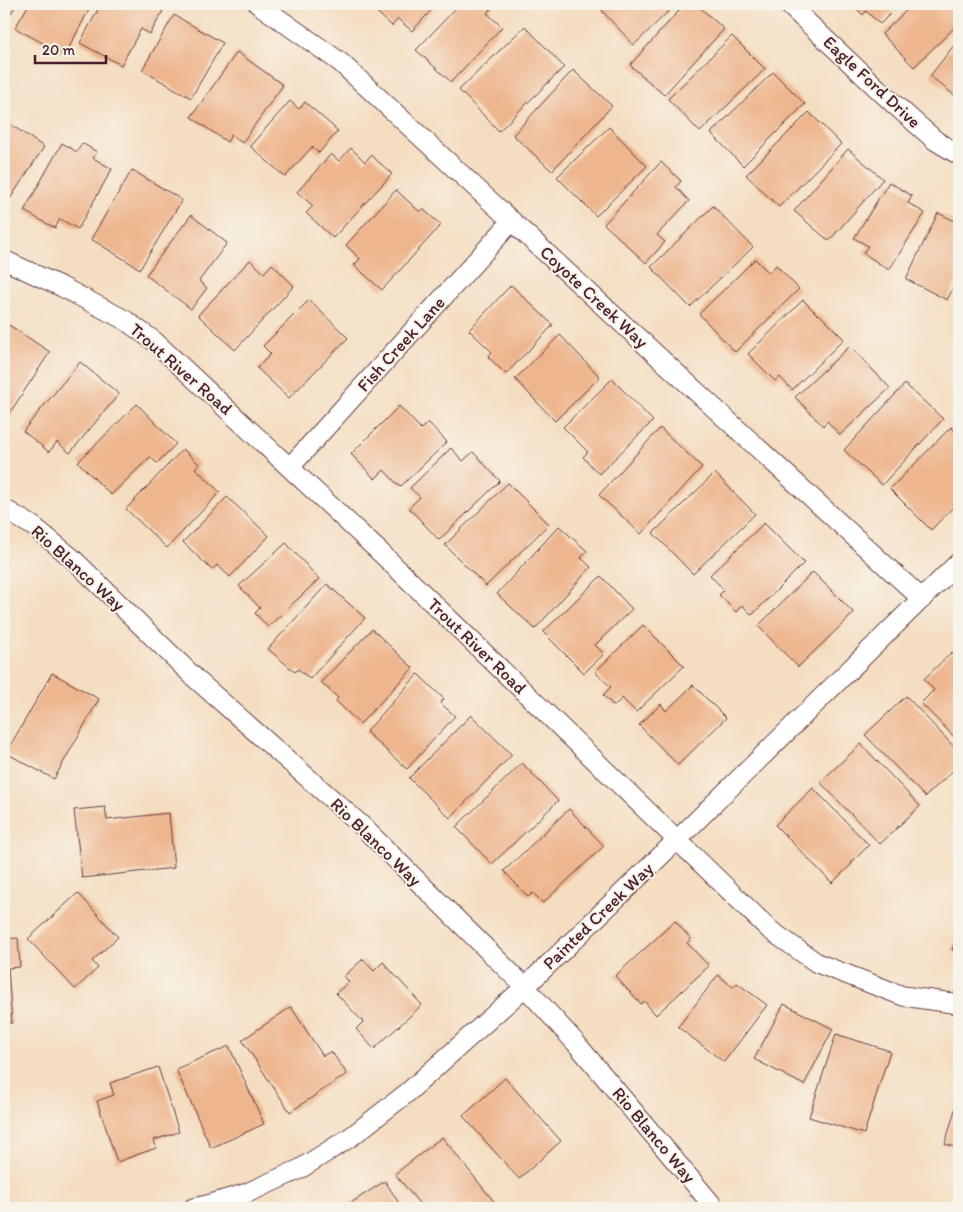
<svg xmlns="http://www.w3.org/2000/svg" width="963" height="1212" font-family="Itim,sans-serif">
	<rect width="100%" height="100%" fill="#f7f3e8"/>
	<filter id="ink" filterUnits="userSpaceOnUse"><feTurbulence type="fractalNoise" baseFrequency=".02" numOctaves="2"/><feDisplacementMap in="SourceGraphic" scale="10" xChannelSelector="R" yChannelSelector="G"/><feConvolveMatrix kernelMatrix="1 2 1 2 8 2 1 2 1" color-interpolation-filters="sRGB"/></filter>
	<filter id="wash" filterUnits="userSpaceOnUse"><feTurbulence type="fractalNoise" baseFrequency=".0096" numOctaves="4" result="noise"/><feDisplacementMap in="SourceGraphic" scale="20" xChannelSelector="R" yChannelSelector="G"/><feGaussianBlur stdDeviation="1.12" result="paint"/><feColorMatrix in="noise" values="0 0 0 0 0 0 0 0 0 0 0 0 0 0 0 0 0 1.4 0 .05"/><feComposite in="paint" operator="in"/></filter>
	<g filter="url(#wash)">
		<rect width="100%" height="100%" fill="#f4ddc0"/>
		<g id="blocks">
			<!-- building -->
			<g fill="#eeb68e">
				<polygon points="4,4 17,4 11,13 4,9"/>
				<polygon points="29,4 92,4 65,55 15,28"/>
				<polygon points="101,4 150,4 163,11 150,34 141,29 121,65 80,43"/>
				<polygon points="368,4 437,4 412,31 398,19 392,26"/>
				<polygon points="460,4 489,4 493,7 487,13 502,27 451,82 416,50"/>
				<polygon points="609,4 676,4 634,45 602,11"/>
				<polygon points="685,4 696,4 724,29 664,95 630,65"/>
				<polygon points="852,4 900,4 880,24 866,11 863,15"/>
				<polygon points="913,4 959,4 959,23 914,67 882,34"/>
				<polygon points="174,15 223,43 191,98 142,70"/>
				<polygon points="525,26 564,67 499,131 459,90"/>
				<polygon points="732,36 765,69 700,132 668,99"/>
				<polygon points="959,39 959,99 930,76"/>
				<polygon points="237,52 283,85 242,143 231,135 227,142 191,117"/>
				<polygon points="573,70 612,106 552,171 513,135"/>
				<polygon points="773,72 805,104 743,166 711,133"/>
				<polygon points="290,101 299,109 305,102 338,131 319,153 312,147 285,177 250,146"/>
				<polygon points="809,112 841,144 779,207 746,175"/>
				<polygon points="4,120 44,147 4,208"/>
				<polygon points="609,127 647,166 596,216 557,177"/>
				<polygon points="62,143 77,152 82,143 97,152 93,158 112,169 78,229 60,219 55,228 24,211"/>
				<polygon points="351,148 365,162 371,155 392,174 333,238 306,213 313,206 297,192 331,154 339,161"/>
				<polygon points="848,149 883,179 829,241 794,211"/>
				<polygon points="661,162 681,181 676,187 689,201 657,235 665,242 646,263 604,224"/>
				<polygon points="132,170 182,200 140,269 91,239"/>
				<polygon points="889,182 912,196 908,203 925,213 889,270 863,253 868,246 854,238"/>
				<polygon points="396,190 420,212 423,209 441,225 382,290 354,265 360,259 346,245"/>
				<polygon points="713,206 753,247 690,307 651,267"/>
				<polygon points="938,213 959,223 959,276 947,300 906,279"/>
				<polygon points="191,215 227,243 199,281 207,288 191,309 146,275"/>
				<polygon points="755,259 769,273 776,265 799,289 735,352 699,314"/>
				<polygon points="250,260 264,273 272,264 294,286 235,350 198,315"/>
				<polygon points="511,285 553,325 506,374 488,357 492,352 469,330"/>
				<polygon points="309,300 348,338 289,398 257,368 271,354 263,346"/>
				<polygon points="803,300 818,315 819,314 844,339 792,390 780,377 775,381 748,354"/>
				<polygon points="9,325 50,352 9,414 4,410 4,334"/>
				<polygon points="560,335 600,377 555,421 515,379"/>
				<polygon points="850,346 890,388 840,435 827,421 823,426 795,397"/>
				<polygon points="80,362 119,394 70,453 57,442 49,452 23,431"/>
				<polygon points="612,379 653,421 599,474 583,457 588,452 563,427"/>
				<polygon points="905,384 943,419 882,485 844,450"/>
				<polygon points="137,404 176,444 157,463 150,457 111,495 78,462"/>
				<polygon points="399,406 421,429 428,422 447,442 400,487 384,470 375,479 351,454"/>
				<polygon points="951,427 959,435 959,501 931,530 890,489"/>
				<polygon points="660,428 702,467 641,534 599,495"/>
				<polygon points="451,448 463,461 473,452 500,481 439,540 409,508 420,497 410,488"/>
				<polygon points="183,449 199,464 195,468 220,492 167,548 126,509"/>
				<polygon points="715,473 755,514 693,574 653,533"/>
				<polygon points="508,483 549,524 486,586 445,545"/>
				<polygon points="227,497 269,536 230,577 217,565 212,570 183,542"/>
				<polygon points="764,523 804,563 752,615 742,605 736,612 719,595 724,590 710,575"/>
				<polygon points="559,526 587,551 581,558 591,567 535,629 497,594"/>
				<polygon points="286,543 319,579 268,627 255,613 260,608 239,586"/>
				<polygon points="813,572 854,613 798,667 758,626"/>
				<polygon points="601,576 632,609 595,645 604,654 584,673 543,632"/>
				<polygon points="327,584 365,618 310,679 298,669 295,672 268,649"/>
				<polygon points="643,625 684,666 636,712 622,698 614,706 603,695 611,687 595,672"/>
				<polygon points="372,629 413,668 360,724 336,701 338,698 321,682"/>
				<polygon points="952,652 959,660 959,742 921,703 934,690 924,679"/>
				<polygon points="52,673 99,699 54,779 6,753"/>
				<polygon points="418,674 444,699 440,703 455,716 407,769 366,732"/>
				<polygon points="693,685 726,718 678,765 639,725 661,704 666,711"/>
				<polygon points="906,696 959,752 959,765 925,797 865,735"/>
				<polygon points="471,715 512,755 450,818 409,778"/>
				<polygon points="861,744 920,806 880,844 820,782"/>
				<polygon points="522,763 558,801 492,864 456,827"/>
				<polygon points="813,788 869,845 851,863 852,864 832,883 775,825"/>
				<polygon points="105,807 107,820 169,813 174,868 82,878 74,810"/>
				<polygon points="569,809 604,846 543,903 533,893 528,897 504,871"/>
				<polygon points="78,893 118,937 92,961 98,968 75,989 28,939"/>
				<polygon points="675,921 691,939 687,943 709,966 656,1015 644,1001 641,1004 615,976"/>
				<polygon points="959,932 959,952 952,950"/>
				<polygon points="18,938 20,967 8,968 12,1023 4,1023 4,939"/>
				<polygon points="363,959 374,971 383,962 422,1005 374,1049 356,1029 363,1022 336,993 349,982 344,976"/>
				<polygon points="718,975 733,987 737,983 767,1005 724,1062 678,1027"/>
				<polygon points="784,1004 833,1029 804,1085 754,1059"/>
				<polygon points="291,1007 323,1056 331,1051 347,1074 290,1112 242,1040"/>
				<polygon points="836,1034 890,1051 864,1134 809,1117"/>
				<polygon points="229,1046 264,1124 211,1148 176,1069"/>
				<polygon points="158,1067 179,1132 154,1140 156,1148 117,1162 97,1101 114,1095 110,1083"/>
				<polygon points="505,1078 561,1141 519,1179 463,1116"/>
				<polygon points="959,1096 959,1148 945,1144"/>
				<polygon points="442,1137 496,1204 491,1208 423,1208 395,1174"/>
				<polygon points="385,1181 402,1208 343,1208"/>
			</g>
		</g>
	</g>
	<g filter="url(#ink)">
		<use href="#blocks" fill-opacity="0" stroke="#643c41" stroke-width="1"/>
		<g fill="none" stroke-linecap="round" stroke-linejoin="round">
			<!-- street casing -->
			<g stroke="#643c41" stroke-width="21">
				<g id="street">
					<polyline points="258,4 340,62 612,314 922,599"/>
					<polyline points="788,4 894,104 936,141 959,155"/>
					<polyline points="4,260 62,287 125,320 154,341 382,554 770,930 817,963 903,996 959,1004"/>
					<polyline points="290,467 512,221"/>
					<polyline points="4,509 33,526 72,558 197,680 360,824 445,908 525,987 575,1042 715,1208"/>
					<polyline points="193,1208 207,1205 247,1193 300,1169 352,1136 407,1093 525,987 677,840 959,562"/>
				</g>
			</g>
			<!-- street -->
			<use href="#street" stroke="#fff" stroke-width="19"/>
		</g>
	</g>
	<g text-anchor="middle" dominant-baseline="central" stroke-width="4" stroke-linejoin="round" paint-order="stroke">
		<!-- street labels -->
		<g font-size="18" fill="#4a1f2b" stroke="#f7f3e8">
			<text transform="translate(872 82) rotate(43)">Eagle Ford Drive</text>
			<text transform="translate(594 297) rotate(43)">Coyote Creek Way</text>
			<text transform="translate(401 344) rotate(-48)">Fish Creek Lane</text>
			<text transform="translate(181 369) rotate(41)">Trout River Road</text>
			<text transform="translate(78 568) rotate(42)">Rio Blanco Way</text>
			<text transform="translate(477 646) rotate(44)">Trout River Road</text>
			<text transform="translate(376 842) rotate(44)">Rio Blanco Way</text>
			<text transform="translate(598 916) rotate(-44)">Painted Creek Way</text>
			<text transform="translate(654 1135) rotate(50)">Rio Blanco Way</text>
		</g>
	</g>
	<!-- margin -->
	<rect width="963" height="1212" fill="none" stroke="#f7f3e8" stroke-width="20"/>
	<!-- scale -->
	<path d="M35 55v8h71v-8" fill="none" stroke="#4a1f2b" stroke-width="2.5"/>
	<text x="42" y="55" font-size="15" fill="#4a1f2b" stroke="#f7f3e8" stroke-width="4" paint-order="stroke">20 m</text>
</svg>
